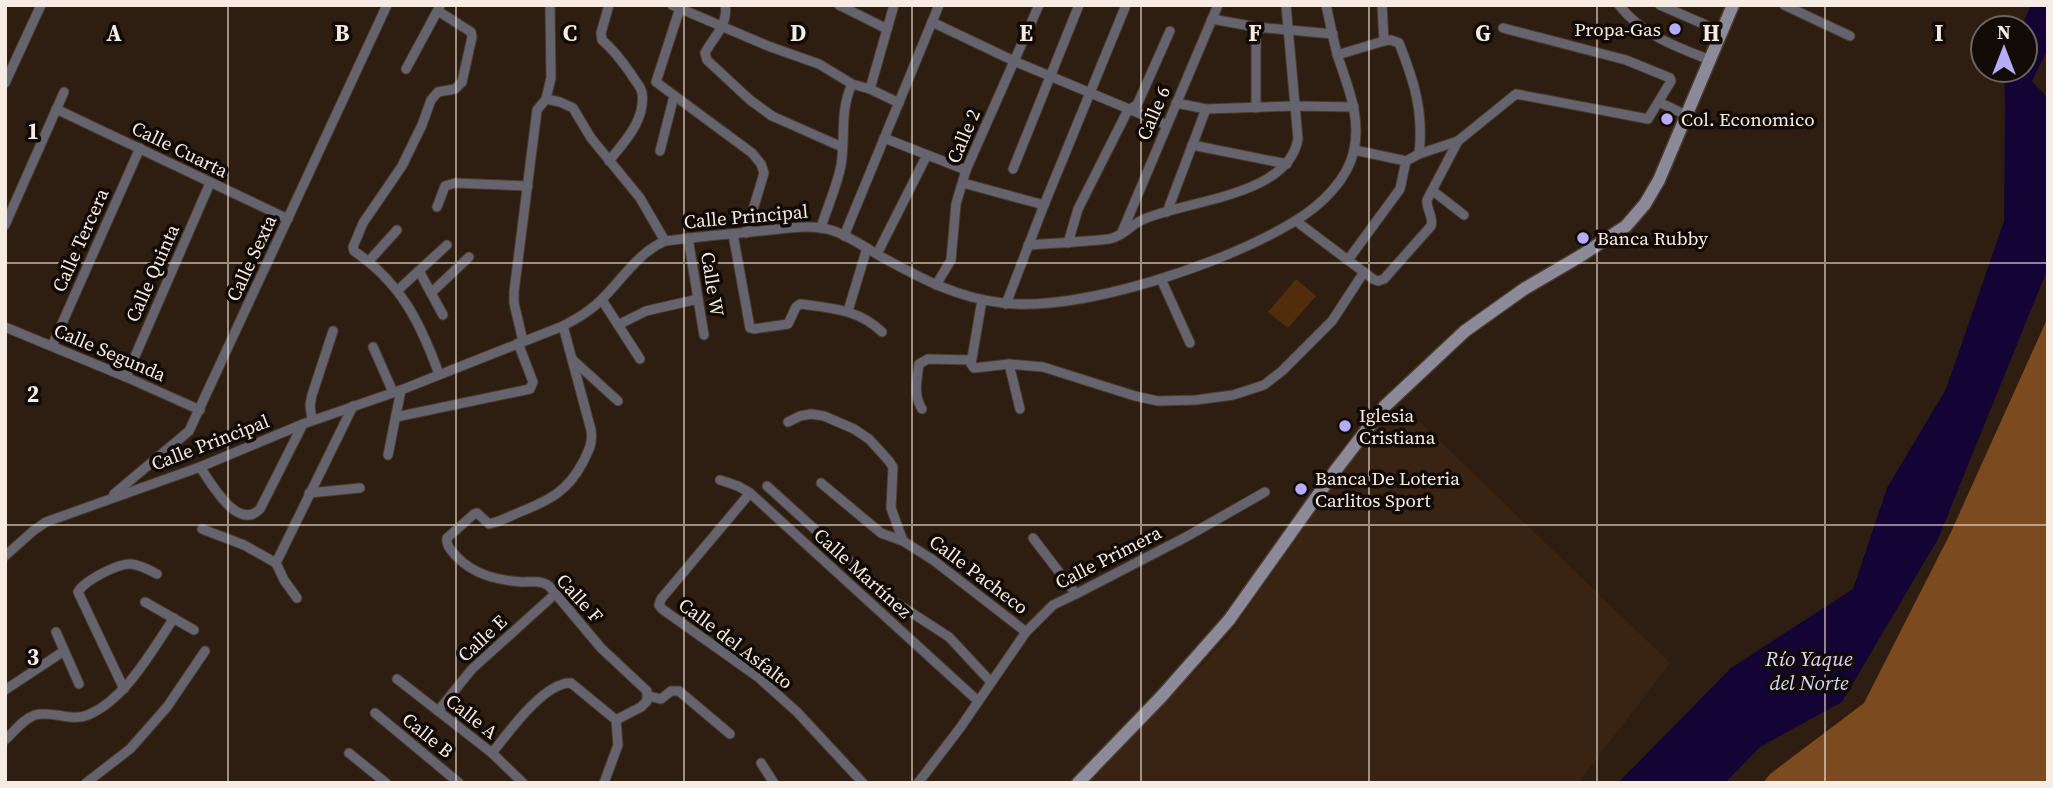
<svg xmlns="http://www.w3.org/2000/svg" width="2053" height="788" font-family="'Source Serif 4',serif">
	<rect width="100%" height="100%" fill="#2e1e11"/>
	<!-- built -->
	<polygon fill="#392312" points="1378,420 1418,420 1670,663 1578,783 1089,783 1228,637"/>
	<!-- green -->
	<polygon fill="#512d0c" points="1296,279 1316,296 1288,328 1268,312"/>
	<!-- forest -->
	<polygon fill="#7b4a1e" points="2048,317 2048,783 1763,783 1770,774 1864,703 1951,532"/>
	<!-- water -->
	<polygon fill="#140435" points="2031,5 2048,5 2048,49 2032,81 2048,98 2048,268 1938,539 1842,702 1760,747 1725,783 1618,783 1731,668 1853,589 1887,488 1946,389 2004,221 2005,106 2004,70 2025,70 2025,28 2021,28"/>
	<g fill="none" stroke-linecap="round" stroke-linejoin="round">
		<!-- minor casing -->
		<g stroke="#4a3b2e" stroke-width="11">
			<g id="minor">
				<polyline points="672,5 768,46 819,64 852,84 870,89 899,103"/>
				<path d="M725 5C729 25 713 37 705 53L707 60 750 100 772 116 842 147"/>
				<polyline points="839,5 887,29"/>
				<path d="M1382 5 1384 41 1391 40 1399 43C1414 81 1424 112 1419 154"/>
				<path d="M1619 5C1641 34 1676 47 1710 60"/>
				<polyline points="1660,5 1722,32"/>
				<polyline points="1784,5 1850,36"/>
				<polyline points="680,8 656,82 752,153 761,164 764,173 746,233"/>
				<path d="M438 11 471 32 472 37 462 82 455 89 438 92 431 100 422 125 402 166 363 223 353 247 354 251C401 283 420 322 439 374"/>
				<polyline points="1212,19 1256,27 1333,34"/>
				<polyline points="932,22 1014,61 1167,125"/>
				<polyline points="1256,27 1256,108"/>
				<polyline points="1337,55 1384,41"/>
				<polyline points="406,69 440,6"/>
				<polyline points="5,83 41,5"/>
				<polyline points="870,89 894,5"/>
				<polyline points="546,99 560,102 573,108 591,138 640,198 665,241"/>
				<polyline points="1659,102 1686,115"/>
				<polyline points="1176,103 1206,109 1295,106 1354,107"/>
				<polyline points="56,109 288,219"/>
				<polyline points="884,138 966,170"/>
				<polyline points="1192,145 1287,164"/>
				<polyline points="1354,150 1406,161 1419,154 1458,141 1516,94 1648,119 1671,81 1670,78 1626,60 1503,28"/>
				<polyline points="660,151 674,96"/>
				<path d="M609 161C624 142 646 120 642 93 641 86 634 80 631 74 622 61 614 50 602 40L601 33 609 5"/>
				<polyline points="1013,169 1079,5"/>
				<polyline points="963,183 1044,205"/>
				<polyline points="1433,191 1464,215"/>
				<polyline points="437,207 445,186 455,183 528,186"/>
				<polyline points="1167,212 1206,109"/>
				<path d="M1296 221 1373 279 1378 281 1384 279 1431 226C1434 216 1426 210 1427 200L1458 141"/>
				<polyline points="5,225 64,92"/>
				<path d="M821 228C827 207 837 187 841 165 846 136 839 113 852 84"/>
				<polyline points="1122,232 1218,5"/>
				<path d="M733 234 750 328 754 329 788 324 796 307 800 304C830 308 859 309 882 332"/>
				<polyline points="844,236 939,5"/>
				<polyline points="688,238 704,335"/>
				<polyline points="1068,243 1078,209 1128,110 1137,105 1170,31"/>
				<path d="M1028 245C1055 243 1083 242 1109 239 1122 237 1131 225 1142 220 1185 200 1288 197 1298 139L1286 5"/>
				<polyline points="877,254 927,155"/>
				<polyline points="1348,260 1400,189 1406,161"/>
				<polyline points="369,261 397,230"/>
				<polyline points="419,271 443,315"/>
				<polyline points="1161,279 1190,343"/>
				<polyline points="936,285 951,260 956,204 966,170 1039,5"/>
				<polyline points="398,290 447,245"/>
				<polyline points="431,293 469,257"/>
				<polyline points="602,300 640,359"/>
				<polyline points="982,300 971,364 974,368 1009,364 1043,367 1135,396 1158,401 1196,400 1233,395 1264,385 1282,371 1332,321 1364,272"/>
				<polyline points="1006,304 1044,205 1126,5"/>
				<polyline points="848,311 867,248"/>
				<polyline points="618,325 646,311 698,299"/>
				<path d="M563 326 591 430C593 443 589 450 583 462 568 491 550 500 520 512 510 516 500 522 489 524L477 513 474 514 447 538C446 546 451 550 456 556 474 575 497 580 522 582 532 582 541 580 549 586L601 648 647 691V701L641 707 616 720"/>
				<polyline points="5,327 126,377 200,410"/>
				<polyline points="523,341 514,303 514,292 537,110 546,99 551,78 550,5"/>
				<polyline points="52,346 140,148"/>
				<polyline points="373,347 393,392"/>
				<polyline points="573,360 618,401"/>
				<polyline points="1009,364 1020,409"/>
				<polyline points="126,377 210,183"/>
				<path d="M922 409C913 395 917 380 919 364L928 359 971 360"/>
				<polyline points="396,417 530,389 533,382 518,343"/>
				<polyline points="312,420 310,405 312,395 333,331"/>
				<polyline points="788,422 800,416 811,414 824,416 854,429 869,439 889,461 893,467 891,508 903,541 933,560 1026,632"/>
				<polyline points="388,455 401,390"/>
				<path d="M200 467C211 483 238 532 260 509L303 424"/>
				<polyline points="720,480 738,486 750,493 978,701"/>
				<polyline points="821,483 881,533 903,541"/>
				<polyline points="767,486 895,602 949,637 991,682"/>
				<polyline points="309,493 360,488"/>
				<polyline points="750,493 661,599 659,605 662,609 758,677 797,712 863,783"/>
				<polyline points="114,494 189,431 387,5"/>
				<polyline points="202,529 244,545 276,563"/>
				<polyline points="1033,538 1076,594"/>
				<path d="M5 556 33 531 46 522 200 467 303 424 401 390 563 326C578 318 592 310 604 297 623 278 639 252 665 241 697 237 728 234 760 231 783 229 812 223 834 231 850 237 865 247 880 256 920 278 957 298 1003 303 1082 312 1227 263 1295 221 1320 206 1348 180 1354 150 1361 117 1348 87 1338 57 1333 40 1330 22 1326 5"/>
				<polyline points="297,598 284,580 276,563 353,406"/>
				<polyline points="145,602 194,630"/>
				<polyline points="56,632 79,684"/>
				<polyline points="397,679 492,753 523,783"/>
				<path d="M124 689 78 592C84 581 118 563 131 564 141 565 149 570 157 574"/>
				<polyline points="5,690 64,651"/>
				<polyline points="648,696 661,699 671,691 679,691 730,734"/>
				<polyline points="438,711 472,669 555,594"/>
				<polyline points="375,713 459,783"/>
				<path d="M5 740C14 732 23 719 35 715 52 710 70 722 88 715 126 699 152 650 174 618"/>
				<polyline points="349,753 386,783"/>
				<path d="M492 753C508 733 544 682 571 683L616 720 618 745 604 783"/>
				<polyline points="761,763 774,783"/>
				<polyline points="86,783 130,749 167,707 205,651"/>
				<polyline points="918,783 960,728 1026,632 1053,605 1076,594 1186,537 1265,492"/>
			</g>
		</g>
		<!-- secondary casing -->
		<g stroke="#4a3b2e" stroke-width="15">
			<polyline id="secondary" points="1078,783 1161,697 1229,620 1335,471 1385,406 1465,331 1524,289 1582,255 1626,226 1645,204 1659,180 1733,5"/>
		</g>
		<!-- minor -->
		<use href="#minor" stroke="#65646e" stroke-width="9"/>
		<!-- secondary -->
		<use href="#secondary" stroke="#8c8a99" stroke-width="12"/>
	</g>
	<!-- grid -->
	<path fill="none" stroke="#f7ece3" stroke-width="2" stroke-opacity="0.55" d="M228 5V783M456 5V783M684 5V783M912 5V783M1141 5V783M1369 5V783M1597 5V783M1825 5V783M5 263H2048M5 525H2048"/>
	<!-- markers -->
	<g fill="#b6acf8" stroke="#110a05" stroke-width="2.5">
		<circle cx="1675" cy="29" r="7"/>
		<circle cx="1667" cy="119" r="7"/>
		<circle cx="1583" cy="238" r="7"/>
		<circle cx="1345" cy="426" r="7"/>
		<circle cx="1301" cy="489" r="7"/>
	</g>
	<g text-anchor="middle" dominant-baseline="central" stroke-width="7" stroke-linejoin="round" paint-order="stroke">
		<!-- poi labels -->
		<g font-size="19" fill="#f7ece3" stroke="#110a05" text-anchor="start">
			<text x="1661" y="29" text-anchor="end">Propa-Gas</text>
			<text x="1681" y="119">Col. Economico</text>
			<text x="1597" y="238">Banca Rubby</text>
			<text x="1359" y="415">Iglesia<tspan x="1359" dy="22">Cristiana</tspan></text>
			<text x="1315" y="478">Banca De Loteria<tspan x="1315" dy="22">Carlitos Sport</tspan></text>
		</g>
		<!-- street labels -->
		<g font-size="19" fill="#f7ece3" stroke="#110a05">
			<text transform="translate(1153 113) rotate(-67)">Calle 6</text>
			<text transform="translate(963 136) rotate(-67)">Calle 2</text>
			<text transform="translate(180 149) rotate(26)">Calle Cuarta</text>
			<text transform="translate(746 216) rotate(-5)">Calle Principal</text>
			<text transform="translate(80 240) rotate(-66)">Calle Tercera</text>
			<text transform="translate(251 258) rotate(-65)">Calle Sexta</text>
			<text transform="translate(152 273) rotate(-66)">Calle Quinta</text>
			<text transform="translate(713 284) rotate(81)">Calle W</text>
			<text transform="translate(110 352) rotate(23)">Calle Segunda</text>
			<text transform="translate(210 442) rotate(-21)">Calle Principal</text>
			<text transform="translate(1108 557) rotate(-27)">Calle Primera</text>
			<text transform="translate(863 573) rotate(42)">Calle Martínez</text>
			<text transform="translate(979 574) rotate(37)">Calle Pacheco</text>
			<text transform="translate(580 598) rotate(48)">Calle F</text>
			<text transform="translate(482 638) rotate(-43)">Calle E</text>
			<text transform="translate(736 643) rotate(37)">Calle del Asfalto</text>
			<text transform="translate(472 716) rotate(38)">Calle A</text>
			<text transform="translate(428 735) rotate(39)">Calle B</text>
		</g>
		<!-- water labels -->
		<g font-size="21" font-style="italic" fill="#d9d6f8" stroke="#110a05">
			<text x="1809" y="658">Río Yaque<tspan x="1809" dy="24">del Norte</tspan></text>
		</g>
	</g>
	<g font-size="23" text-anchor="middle" font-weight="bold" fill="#f7ece3" stroke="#110a05" stroke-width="7" stroke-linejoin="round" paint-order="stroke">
		<text x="114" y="41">A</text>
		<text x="342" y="41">B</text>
		<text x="570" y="41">C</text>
		<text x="798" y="41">D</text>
		<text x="1026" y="41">E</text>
		<text x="1255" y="41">F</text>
		<text x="1483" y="41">G</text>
		<text x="1711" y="41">H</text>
		<text x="1939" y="41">I</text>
		<text x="33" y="139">1</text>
		<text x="33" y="402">2</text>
		<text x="33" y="665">3</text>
	</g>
	<!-- border -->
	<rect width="2053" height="788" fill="none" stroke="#f7ece3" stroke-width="14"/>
	<!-- north arrow -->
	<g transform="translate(2004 49)"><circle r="33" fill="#110a05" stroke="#6d645e" stroke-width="2"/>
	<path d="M0-5L12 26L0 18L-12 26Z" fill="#b6acf8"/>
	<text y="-10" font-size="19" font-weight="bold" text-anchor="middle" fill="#f7ece3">N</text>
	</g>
</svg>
